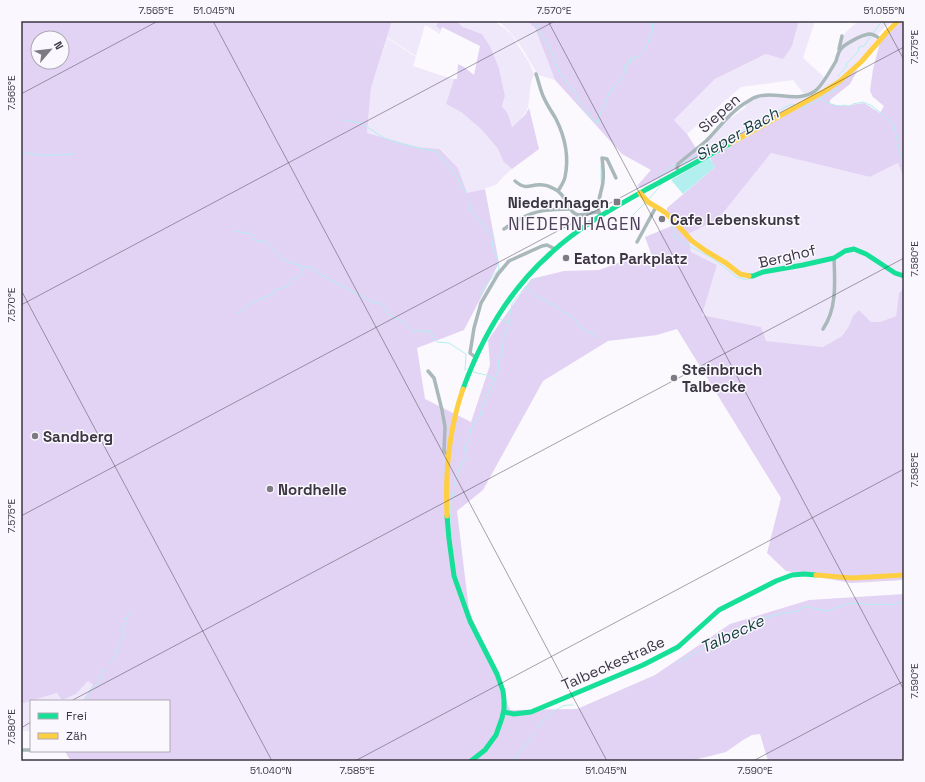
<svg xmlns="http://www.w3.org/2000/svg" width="925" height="782" font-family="'Space Grotesk',sans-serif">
	<rect width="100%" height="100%" fill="#fbf9fd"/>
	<!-- green -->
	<g fill="#efe7fa">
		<polygon points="392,21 439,21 436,26 441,30 440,34 425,25 416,56 387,37"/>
		<path d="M456 21H494L504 28 512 35 519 47 530 64 534 75C528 85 531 99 527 110 524 116 517 122 512 127L508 114 502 106 505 96 499 68 490 46 482 34 463 27Z"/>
		<path d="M498 21H527L535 28 555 80 538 75C526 55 517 36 498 21Z"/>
		<path d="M799 21H815L803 58 824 77C817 88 816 89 804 94L793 80 741 87 687 134 674 120 715 79 766 54 792 46Z"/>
		<polygon points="858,21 894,21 884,28 877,35 872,33 841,46 844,34"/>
		<polygon points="869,35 873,36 876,40 856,66 835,82 704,155 700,148 730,116 731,118 746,107 745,105 759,96 777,96 797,98 820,88 840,51 854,41"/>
		<polygon points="387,38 416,57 413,66 440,75 454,79 446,104 461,112 481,129 498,149 503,161 512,169 506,174 496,185 467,194 458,168 441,149 418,147 367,133 371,88"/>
		<polygon points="771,153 870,177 898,163 904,179 904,288 899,293 896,316 880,322 871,322 853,316 849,326 842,336 823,347 765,341 761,327 702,315 717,265 691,252 688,234 718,218"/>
		<polygon points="88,681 94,685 82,701 31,701 31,731 21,731 21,704 58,693 62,700 76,694"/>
	</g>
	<!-- forest -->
	<g fill="#e2d3f4" fill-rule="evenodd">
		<path d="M21 21H392L371 88 367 133 418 147 440 149 458 168 467 193 485 189 499 263 464 330 417 348 425 399 471 422 490 365 488 340 531 279 564 271 599 270 626 260 653 259 645 237 674 225 666 216 667 208 715 167 710 158 811 101 858 69 850 84 830 100V104L844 106 864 103 880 113 884 106 873 97 870 91 873 69 880 42 901 22 904 21V179L898 163 870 177 771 153 718 219 688 234 691 252 717 265 702 315 761 327 766 341 823 347 842 336 849 326 853 316 859 310 871 322H880L896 316 899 293 904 288V580L851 583 786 571 767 553 781 498 677 329 657 335 608 341 543 381 483 490 457 511 469 610 510 710 577 709 655 675 730 624 809 600 904 594V761H768L760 734 752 735 743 740 726 752 690 761H72L68 757 65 751H169V701H82L93 685 88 681 76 694 62 700 57 693 21 704ZM38 38H62V62H38Z"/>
		<polygon points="439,21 456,21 463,27 482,34 490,46 499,68 505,96 502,106 508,114 512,127 525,115 529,108 539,149 512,169 503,161 498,149 481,129 461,112 446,104 454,79 457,79 458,64 464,67 474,75 480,46 442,27 441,30 436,26"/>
		<polygon points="527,21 799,21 792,46 783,59 766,54 715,79 674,120 687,134 701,156 641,188 637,186 651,170 622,154 555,80 535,28"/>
	</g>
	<!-- water -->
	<polygon fill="#b4eff0" points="709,158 713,163 715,167 683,194 671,180"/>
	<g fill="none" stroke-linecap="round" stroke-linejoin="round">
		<!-- stream -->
		<g stroke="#b4eff0" stroke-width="1">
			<polyline points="534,21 552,53 560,74 565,78 571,89 574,90 576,94 576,98 588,112 589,116 595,121 598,122"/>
			<polyline points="873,33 882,21"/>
			<path d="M644 52C645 49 648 46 648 43 650 37 647 37 653 32L652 21"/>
			<polyline points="838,76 847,66 846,64 858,52 859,47 864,46 871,36"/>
			<path d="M820 99C823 101 835 106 839 106 841 106 845 105 846 105L849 107 853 104 863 102 872 106 886 117 894 126 900 153 904 161"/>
			<polyline points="801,107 803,108 837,89 837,87"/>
			<path d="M344 120 361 123 384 138 398 143 437 152 458 178C459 182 464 189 466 194"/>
			<path d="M598 124C599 113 606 103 609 93L612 92 613 87 619 82 625 72 624 66 627 64H630L631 58H637L641 54"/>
			<path d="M21 152C40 157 55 155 74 154"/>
			<polyline points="601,165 601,181"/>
			<path d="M681 165C698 154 717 145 735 135 754 125 772 113 792 104L794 105"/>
			<polyline points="660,179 661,175 675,164"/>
			<polyline points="469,199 471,211 483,224 494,238 492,244 497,258 499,269 485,286 480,295"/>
			<polyline points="649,199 661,185"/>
			<polyline points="600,201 602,195"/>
			<polyline points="633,215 645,203"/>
			<polyline points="669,221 674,229 674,235 675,238 678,238 684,243 712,258 733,274 736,277 747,280"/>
			<polyline points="234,231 251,234 256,241 267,242 283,260 304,267 312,268 318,273 374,303 379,302 385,307 388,314 403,322 414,332 422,330 424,332 427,331 430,331 433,337 437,342 449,343 466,354 465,370 466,370"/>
			<polyline points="525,287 532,292 536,296 556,306 564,313 568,314 575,320 581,328 588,332 592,333 597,337"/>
			<polyline points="238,313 251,303 273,294 275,290 288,286 293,279 300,275 304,267"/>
			<polyline points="500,319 508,323"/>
			<polyline points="473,372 486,375 495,379"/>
			<polyline points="451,526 450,511 454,486 459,469 466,457 464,448 469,439 471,428 480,416 482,406 499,370 498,362 503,349 503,340 507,329 512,304 525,287 535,279"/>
			<polyline points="679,662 700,650 715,639 730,635 743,626 756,622 763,618 784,613 798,611 803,607 808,607 827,611 846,604 858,603 872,605 884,604 894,605 904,601"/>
			<polyline points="110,663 115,656 118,646 124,636 124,633 122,629 125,623 127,617 133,610"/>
			<polyline points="84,701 91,690 99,682 103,669"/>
			<path d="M538 728C542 719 553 711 563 706 566 705 569 705 573 705"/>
			<polyline points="511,761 513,760 529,741 534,733"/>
		</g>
		<!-- street -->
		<g stroke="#a9b8ba" stroke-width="3.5">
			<polyline points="840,50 839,49 842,36"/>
			<path d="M536 74C539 82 540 90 544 98 547 105 552 112 556 119 565 137 569 158 565 177 564 182 561 186 558 191 561 194 564 197 566 201 570 207 571 214 579 215 586 215 592 212 599 212"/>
			<path d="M679 172 677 168 678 164C687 156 697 149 706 141 720 127 728 114 745 103 749 101 752 98 756 97 775 90 796 104 815 91 821 87 832 68 836 61 837 58 838 53 840 50 844 44 862 35 869 34 874 34 876 36 880 39"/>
			<path d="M515 181C528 192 530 183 543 185 548 185 553 188 558 191"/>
			<path d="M599 213C596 200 602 193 603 181 604 173 603 166 602 158L607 159 616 178"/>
			<path d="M504 229C509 226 514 222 520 219 535 210 552 209 569 209"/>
			<polyline points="637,242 656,207"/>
			<path d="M823 329C837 309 835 282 834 258"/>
			<polyline points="475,357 470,353 474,328 481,303 498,274 509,261 542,246 547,245 555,249"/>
			<polyline points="428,371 434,378 442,410 445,427 444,451 448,455"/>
			<polyline points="21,750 31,750"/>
		</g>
		<!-- fast -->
		<g stroke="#16e098" stroke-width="5">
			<polyline points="749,276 753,276 763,272 803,265 834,258 845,251 854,249 866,254 895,273 904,276"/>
			<path d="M463 389C482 337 510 289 551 253 580 226 615 207 649 188 677 173 704 158 731 143"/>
			<polyline points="447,516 449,539 454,576 470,621 497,674 503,691 504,700 504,709 502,718 496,735 485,750 471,761"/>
			<polyline points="504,712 514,714 531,712 643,665 678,647 719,610 776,581 792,575 804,574 816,575"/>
		</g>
		<!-- slow -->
		<g stroke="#ffcf43" stroke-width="5">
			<polyline points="731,143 823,92 840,81 861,62 887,32 898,21"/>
			<polyline points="640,193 648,202 663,211 670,217 692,241 706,251 726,263 740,274 749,276"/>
			<path d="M447 516C445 473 449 429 463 389"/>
			<polyline points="816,575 852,578 904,575"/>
		</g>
	</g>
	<!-- ticks -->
	<path fill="none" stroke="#3b3642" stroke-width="1" stroke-opacity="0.45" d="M213 21 607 761M548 21 904 690M883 21 904 60M21 94 158 21M21 290 272 761M21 305 555 21M21 516 904 47M71 701 904 258M21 728 31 722M355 761 904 469M753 761 904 681"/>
	<!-- markers -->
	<g fill="#7e7a83" stroke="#faf8fe" stroke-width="1.5">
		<rect x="613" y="198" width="8" height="8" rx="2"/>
		<circle cx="662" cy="219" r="4"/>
		<circle cx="566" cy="258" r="4"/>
		<circle cx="674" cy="378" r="4"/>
		<circle cx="35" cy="436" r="4"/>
		<circle cx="270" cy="489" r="4"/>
	</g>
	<g text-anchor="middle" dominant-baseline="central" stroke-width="3" stroke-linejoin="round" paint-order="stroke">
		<!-- street labels -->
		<g font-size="15" fill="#3b3642" stroke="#faf8fe">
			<text transform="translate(719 113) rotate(-42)">Siepen</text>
			<text transform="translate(787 256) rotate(-13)">Berghof</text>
			<text transform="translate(613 663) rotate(-24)">Talbeckestraße</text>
		</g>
		<!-- poi labels -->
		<g font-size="15" font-weight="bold" fill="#3b3642" stroke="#faf8fe" text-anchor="start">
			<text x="609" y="202" text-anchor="end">Niedernhagen</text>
			<text x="670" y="219">Cafe Lebenskunst</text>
			<text x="574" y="258">Eaton Parkplatz</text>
			<text x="682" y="369">Steinbruch<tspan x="682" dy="17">Talbecke</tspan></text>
			<text x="43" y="436">Sandberg</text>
			<text x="278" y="489">Nordhelle</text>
		</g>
		<!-- water labels -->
		<g font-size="16" font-style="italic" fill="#143c3c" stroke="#faf8fe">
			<text transform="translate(737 134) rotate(-29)">Sieper Bach</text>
			<text transform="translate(732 634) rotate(-25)">Talbecke</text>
		</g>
		<!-- quarter labels -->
		<g font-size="17" letter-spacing="1" fill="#4c4158" stroke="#faf8fe">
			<text x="575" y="224">NIEDERNHAGEN</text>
		</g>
	</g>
	<!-- border -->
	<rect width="925" height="782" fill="none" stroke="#faf8fe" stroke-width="44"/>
	<!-- legend -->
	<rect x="30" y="700" width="140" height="52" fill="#faf8fe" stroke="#aeaab3"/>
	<rect x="38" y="713" width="20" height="6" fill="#16e098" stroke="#aeaab3"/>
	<text x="66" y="720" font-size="12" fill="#3b3642">Frei</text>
	<rect x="38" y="733" width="20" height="6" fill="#ffcf43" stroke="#aeaab3"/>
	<text x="66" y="740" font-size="12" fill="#3b3642">Zäh</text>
	<!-- north arrow -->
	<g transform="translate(50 50) rotate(62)"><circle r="19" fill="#faf8fe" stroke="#aeaab3"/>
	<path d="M0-3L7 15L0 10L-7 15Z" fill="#7e7a83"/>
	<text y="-6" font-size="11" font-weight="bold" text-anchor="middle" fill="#3b3642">N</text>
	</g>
	<rect x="22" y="22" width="881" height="738" fill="none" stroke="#3b3642" stroke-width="1.5"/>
	<g font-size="10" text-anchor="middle" fill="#3b3642">
		<text x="156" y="14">7.565°E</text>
		<text x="214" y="14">51.045°N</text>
		<text x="554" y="14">7.570°E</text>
		<text x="884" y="14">51.055°N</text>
		<text transform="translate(914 47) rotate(-90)" y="4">7.575°E</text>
		<text transform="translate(11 93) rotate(-90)" y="4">7.565°E</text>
		<text transform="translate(914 259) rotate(-90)" y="4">7.580°E</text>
		<text transform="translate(11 305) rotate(-90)" y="4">7.570°E</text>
		<text transform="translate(914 470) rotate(-90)" y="4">7.585°E</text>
		<text transform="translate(11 516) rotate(-90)" y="4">7.575°E</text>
		<text transform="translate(914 681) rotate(-90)" y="4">7.590°E</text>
		<text transform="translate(11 727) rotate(-90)" y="4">7.580°E</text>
		<text x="271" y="774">51.040°N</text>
		<text x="357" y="774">7.585°E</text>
		<text x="606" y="774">51.045°N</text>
		<text x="755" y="774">7.590°E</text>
	</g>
</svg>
